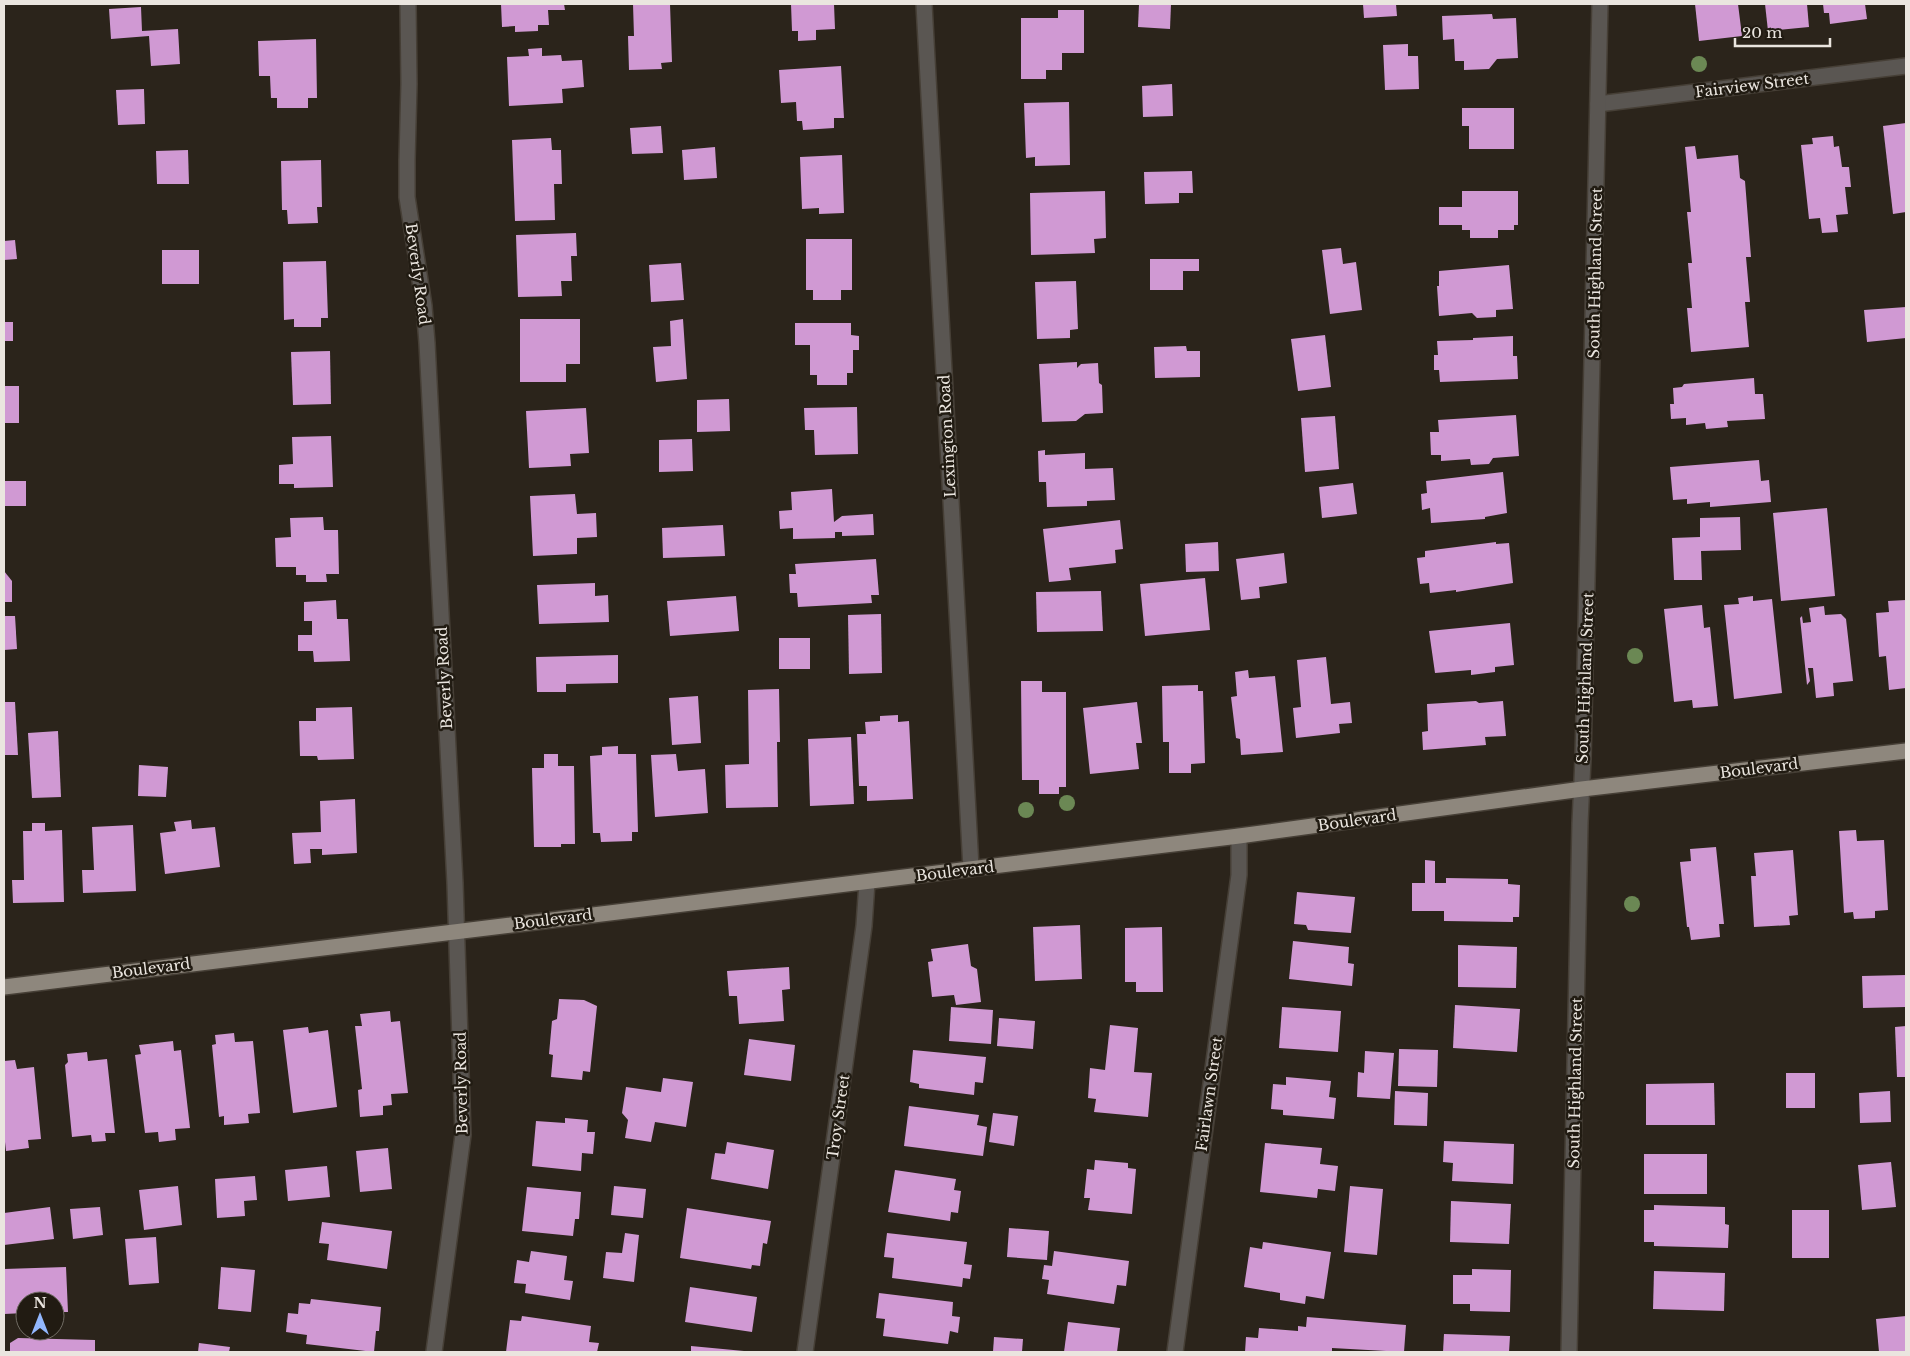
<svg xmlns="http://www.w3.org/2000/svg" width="1910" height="1356" font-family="'Libre Baskerville',serif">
	<rect width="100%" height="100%" fill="#2b241b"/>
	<!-- building -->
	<g fill="#d099d3">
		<polygon points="501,4 564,4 565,10 548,10 549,25 538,25 538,31 515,32 515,26 502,27"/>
		<polygon points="633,4 670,4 672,62 661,63 662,69 629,70 628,36 634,36"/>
		<polygon points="791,4 834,4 835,29 816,30 816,40 798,41 798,31 792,31"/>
		<polygon points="1139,4 1171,4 1170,29 1138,27"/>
		<polygon points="1363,4 1396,4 1397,16 1364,18"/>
		<polygon points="1695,4 1738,4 1742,36 1699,41"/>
		<polygon points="1765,4 1807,4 1809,27 1768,31"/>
		<polygon points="1823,4 1865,4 1867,19 1830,24 1829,13 1824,13"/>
		<polygon points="141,7 142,31 178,29 180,64 151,66 149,36 111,39 109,9"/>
		<polygon points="1058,10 1084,10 1084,53 1062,53 1062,70 1046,70 1046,79 1021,79 1021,18 1058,18"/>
		<polygon points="1492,14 1493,19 1516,18 1518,58 1497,59 1489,69 1464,70 1464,61 1455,61 1454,39 1443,40 1442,16"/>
		<polygon points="316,39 317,98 308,98 308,108 277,108 277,98 271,98 270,76 259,76 258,41"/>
		<polygon points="1408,44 1408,56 1418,56 1419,89 1385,90 1383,45"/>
		<polygon points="542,48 542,56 561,55 562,61 582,60 584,87 562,89 563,103 509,106 507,57 529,56 528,49"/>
		<polygon points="841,66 844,118 834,118 834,128 803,130 802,121 797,121 796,102 781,103 779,70"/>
		<polygon points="1172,84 1173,116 1143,117 1142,86"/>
		<polygon points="144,89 145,124 118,125 116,90"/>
		<polygon points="1069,102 1070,165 1035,166 1035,157 1026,158 1024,103"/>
		<polygon points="1462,108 1514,108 1514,149 1469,149 1469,126 1462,126"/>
		<polygon points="1906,123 1906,212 1893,214 1883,126"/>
		<polygon points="661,126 663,153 632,154 630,128"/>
		<polygon points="1833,136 1834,147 1839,146 1842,167 1849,167 1851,187 1845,187 1848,214 1836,215 1838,232 1822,233 1820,218 1809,219 1801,145 1813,144 1812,138"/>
		<polygon points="551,138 552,150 561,150 562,184 554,184 555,220 515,221 512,140"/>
		<polygon points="1695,146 1697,159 1738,155 1740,178 1745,181 1751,257 1746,257 1750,302 1745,302 1749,347 1691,352 1687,308 1692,308 1688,263 1692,263 1687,212 1691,212 1685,147"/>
		<polygon points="715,147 717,178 684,180 682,150"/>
		<polygon points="188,150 189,184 157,184 156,151"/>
		<polygon points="842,155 844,213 819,214 819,208 802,209 800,157"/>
		<polygon points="321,160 322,207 317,207 318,223 288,224 287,210 282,210 281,161"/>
		<polygon points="1192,171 1193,193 1179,193 1179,203 1145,204 1144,172"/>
		<polygon points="1105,191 1106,238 1094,239 1095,253 1031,255 1030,193"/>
		<polygon points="1462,191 1518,191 1518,225 1514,225 1514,230 1498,230 1498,238 1470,238 1470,230 1462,230 1462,225 1439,225 1439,207 1462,207"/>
		<polygon points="576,233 577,256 571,256 572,281 561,281 562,296 518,297 516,235"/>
		<polygon points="806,239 852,239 852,290 841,290 841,300 813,300 813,290 806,290"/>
		<polygon points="15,240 17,259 4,260 4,241"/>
		<polygon points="1341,248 1343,264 1356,262 1362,310 1330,314 1322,250"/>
		<rect x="162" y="250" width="37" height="34"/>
		<polygon points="1150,259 1199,259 1199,271 1183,271 1183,290 1150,290"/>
		<polygon points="326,261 328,318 321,318 321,327 294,327 294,319 284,320 283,262"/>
		<polygon points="681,263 684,300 651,302 649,265"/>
		<polygon points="1509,265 1513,309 1496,310 1496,317 1477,318 1472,313 1439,316 1437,286 1439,286 1439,271"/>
		<polygon points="1076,281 1078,329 1070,330 1070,338 1037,339 1035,282"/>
		<polygon points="1906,307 1906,338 1867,342 1864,310"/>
		<polygon points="520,319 580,319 580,364 566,364 566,382 520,382"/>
		<polygon points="683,319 687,379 656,382 653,347 671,346 670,321"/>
		<rect x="4" y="322" width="9" height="19"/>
		<polygon points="795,323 851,323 851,335 859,336 859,350 853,350 853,373 847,373 847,385 817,385 817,375 810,375 810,345 795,345"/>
		<polygon points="1325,335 1331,387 1298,391 1291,339"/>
		<polygon points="1513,336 1513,356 1517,356 1518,379 1440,382 1439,370 1434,370 1434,355 1438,355 1437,341 1473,340 1473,338"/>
		<polygon points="1186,346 1187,351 1200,351 1200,377 1155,378 1154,347"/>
		<polygon points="330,351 331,404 293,405 291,352"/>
		<polygon points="1077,362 1077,368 1081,364 1098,363 1099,383 1102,385 1103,413 1085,414 1076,421 1042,422 1039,364"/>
		<polygon points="1754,378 1755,394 1763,394 1765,419 1727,421 1728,427 1706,429 1705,423 1686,425 1686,418 1671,419 1670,404 1674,404 1673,388 1682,387 1684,384"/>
		<rect x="4" y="386" width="15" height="37"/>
		<polygon points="729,399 730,431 697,432 697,400"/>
		<polygon points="857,407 858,454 815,455 814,430 805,430 804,408"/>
		<polygon points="586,408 589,453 570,454 571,466 529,468 526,411"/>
		<polygon points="1516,415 1519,456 1493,458 1489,464 1471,465 1470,459 1441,461 1441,455 1431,455 1430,432 1439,432 1438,420"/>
		<polygon points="1335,416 1339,469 1305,472 1301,418"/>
		<polygon points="331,436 333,487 294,488 294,484 279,484 279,465 293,464 292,437"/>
		<polygon points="692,439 693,471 659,472 659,440"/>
		<polygon points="1045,450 1045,455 1085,453 1085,469 1113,468 1115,500 1087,501 1087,506 1047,507 1046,482 1039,482 1038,451"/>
		<polygon points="1759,460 1761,481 1769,480 1771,502 1710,507 1710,502 1687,504 1687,499 1673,500 1670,467"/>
		<polygon points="1503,472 1507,513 1485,517 1485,519 1431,523 1430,508 1422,510 1421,494 1427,493 1426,481"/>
		<rect x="4" y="481" width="22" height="25"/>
		<polygon points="1353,483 1357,514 1322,518 1319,487"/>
		<polygon points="832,489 834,522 842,516 873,514 874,535 842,536 842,532 835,532 835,538 793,539 793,528 780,529 779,511 792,510 791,492"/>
		<polygon points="575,494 577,514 596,513 597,537 577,538 577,554 533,556 530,496"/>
		<polygon points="1827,508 1835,596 1781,601 1773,513"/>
		<polygon points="323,517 324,530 338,530 339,574 326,574 327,582 306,582 306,575 296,575 296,567 276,567 275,538 291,537 290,518"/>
		<polygon points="1740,517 1741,550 1701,551 1702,580 1674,580 1672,538 1700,537 1700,518"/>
		<polygon points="1120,520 1123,549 1115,550 1116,563 1069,568 1071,580 1049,582 1043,529"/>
		<polygon points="723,525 725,556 663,558 662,528"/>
		<polygon points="1218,542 1219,571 1186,572 1185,544"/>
		<polygon points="1496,542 1496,544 1509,543 1513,583 1456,592 1456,590 1430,593 1429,583 1420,584 1417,558 1425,557 1425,551"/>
		<polygon points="1284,553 1287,583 1259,587 1260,598 1241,600 1236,559"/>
		<polygon points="876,559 879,595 871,595 872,603 798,607 797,593 790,593 789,574 796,574 795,564"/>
		<polygon points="4,571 12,581 12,602 4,602"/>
		<polygon points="1205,578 1210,630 1145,636 1140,584"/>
		<polygon points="595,583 595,596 608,595 609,622 539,624 537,585"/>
		<polygon points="1101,591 1103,631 1037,632 1036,592"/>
		<polygon points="736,596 739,631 670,636 667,601"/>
		<polygon points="1753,596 1753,601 1772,599 1782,693 1734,699 1724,605 1739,604 1738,598"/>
		<polygon points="336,600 337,619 348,619 350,661 314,662 313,651 298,651 298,635 312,635 312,621 304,621 304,602"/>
		<polygon points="1906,600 1906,688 1889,690 1886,656 1879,657 1876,613 1889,612 1888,601"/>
		<polygon points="1702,605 1704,628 1710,627 1718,706 1693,708 1692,700 1674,702 1664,609"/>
		<polygon points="1824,606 1825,615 1841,614 1846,619 1853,681 1833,683 1834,696 1816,698 1813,668 1808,668 1810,681 1807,685 1800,618 1802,616 1803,623 1811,622 1809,608"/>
		<polygon points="881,614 882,673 849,674 848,615"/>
		<polygon points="4,616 15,616 17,649 4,650"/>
		<polygon points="1510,623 1514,665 1495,667 1495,672 1471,675 1471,670 1435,673 1429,631"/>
		<rect x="779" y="638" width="31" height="31"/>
		<polygon points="618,655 618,683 566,684 566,692 537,692 536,657"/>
		<polygon points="1326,657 1331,704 1350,702 1352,723 1339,724 1340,733 1296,738 1293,708 1301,707 1297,660"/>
		<polygon points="1248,670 1249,678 1275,676 1283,752 1241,755 1240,739 1236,738 1231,697 1237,696 1235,672"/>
		<polygon points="1021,681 1042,681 1042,692 1066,692 1066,787 1059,787 1059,794 1039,794 1039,780 1022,780"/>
		<polygon points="1198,685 1198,691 1203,691 1205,763 1191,764 1191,773 1169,773 1169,742 1163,742 1162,686"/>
		<polygon points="779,689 780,742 777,742 778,807 726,808 725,765 749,764 748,690"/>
		<polygon points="698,696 701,743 672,745 669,698"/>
		<polygon points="1476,701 1479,703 1503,701 1506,736 1485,737 1486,745 1423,750 1422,732 1428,731 1427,704"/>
		<polygon points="4,702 15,702 18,755 4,755"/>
		<polygon points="1137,702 1142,743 1136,743 1139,769 1090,774 1083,708"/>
		<polygon points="352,707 354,759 318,760 317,756 300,756 299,721 316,721 316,708"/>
		<polygon points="898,715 898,722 909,721 913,799 867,801 867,786 859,786 857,734 866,734 865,722 880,721 880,716"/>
		<polygon points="58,731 61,797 32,798 28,733"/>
		<polygon points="851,737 854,804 810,806 808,739"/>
		<polygon points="618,746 618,754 636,754 638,832 632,832 632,841 601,842 600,833 593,833 590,756 602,755 602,747"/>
		<polygon points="544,754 558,754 558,766 574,766 575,844 561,844 561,847 534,847 532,768 544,768"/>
		<polygon points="676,754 678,771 705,769 708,813 655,817 651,755"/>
		<polygon points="139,765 168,767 166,797 138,796"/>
		<polygon points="355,799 357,853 322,855 322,849 310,849 311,863 294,864 292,833 321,832 320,801"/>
		<polygon points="191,820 192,829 215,827 220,867 165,874 160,833 176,831 174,822"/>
		<polygon points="32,823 45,823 45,831 62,830 64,902 13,903 12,880 24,880 23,831 32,831"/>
		<polygon points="133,825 136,891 83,893 82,870 94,870 92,827"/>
		<polygon points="1856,830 1857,841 1884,840 1888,910 1875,911 1875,918 1854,919 1853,912 1844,913 1839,831"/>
		<polygon points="1716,847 1724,924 1719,924 1720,937 1691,940 1689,927 1687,927 1680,862 1691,861 1690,849"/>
		<polygon points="1793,850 1798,915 1789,916 1790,925 1754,927 1751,876 1756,876 1754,853"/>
		<polygon points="1425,860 1435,861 1435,883 1446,883 1446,878 1508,879 1508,884 1520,885 1519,917 1513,917 1513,922 1444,921 1444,911 1412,911 1412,883 1425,883"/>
		<polygon points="1297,892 1355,897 1351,933 1308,930 1306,925 1294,924"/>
		<polygon points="1080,925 1082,979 1035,981 1033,927"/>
		<polygon points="1162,927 1163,992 1136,992 1136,982 1125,982 1125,928"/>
		<polygon points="1293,941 1349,947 1348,963 1354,964 1352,986 1289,979"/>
		<polygon points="968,944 971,966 977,969 981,1002 956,1005 954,995 932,997 928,962 933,961 931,949"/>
		<polygon points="1458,945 1517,947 1516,988 1458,987"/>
		<polygon points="789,967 790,989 782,990 784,1021 739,1024 737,996 729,996 727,971"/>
		<polygon points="1906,975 1906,1007 1863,1008 1862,976"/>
		<polygon points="559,999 584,1000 597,1006 590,1072 583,1071 582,1080 551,1077 553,1055 549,1054 552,1021 557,1019"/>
		<polygon points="1455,1005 1520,1009 1517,1052 1453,1048"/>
		<polygon points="951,1007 993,1010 991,1044 949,1041"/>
		<polygon points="1282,1007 1341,1011 1338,1052 1279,1048"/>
		<polygon points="390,1011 391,1022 400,1021 408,1093 391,1094 392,1105 383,1106 383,1115 360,1117 358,1090 362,1089 355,1026 362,1026 360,1014"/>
		<polygon points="999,1018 1035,1021 1033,1049 997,1046"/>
		<polygon points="1110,1025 1138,1028 1134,1072 1152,1073 1148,1117 1094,1112 1096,1099 1088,1098 1090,1068 1105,1070"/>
		<polygon points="1906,1026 1906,1077 1897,1077 1895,1027"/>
		<polygon points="308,1027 309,1033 328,1030 337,1107 293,1113 283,1030"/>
		<polygon points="234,1033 235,1042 253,1041 260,1113 248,1114 249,1123 224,1125 224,1116 219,1117 212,1045 216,1044 215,1035"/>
		<polygon points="749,1039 795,1045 791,1081 744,1075"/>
		<polygon points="173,1041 174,1051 181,1050 190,1128 175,1129 176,1140 159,1142 158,1132 145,1133 135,1055 141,1054 139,1045"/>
		<polygon points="1399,1049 1438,1050 1437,1087 1398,1086"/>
		<polygon points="913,1050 986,1057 983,1083 975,1082 974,1095 919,1088 919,1084 910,1082"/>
		<polygon points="1365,1051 1394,1053 1390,1099 1357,1097 1358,1072 1364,1073"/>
		<polygon points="87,1052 88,1061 107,1059 115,1133 105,1133 106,1141 92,1142 91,1135 72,1137 65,1065 68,1062 67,1054"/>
		<polygon points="15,1060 17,1069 34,1067 41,1139 28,1140 29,1148 6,1151 5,1142 4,1143 4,1061"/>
		<rect x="1786" y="1073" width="29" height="35"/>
		<polygon points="1286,1077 1331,1081 1329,1097 1336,1098 1334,1119 1283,1115 1283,1110 1271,1109 1273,1084 1286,1085"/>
		<polygon points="663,1078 693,1082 686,1127 655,1122 651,1142 625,1138 628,1120 622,1113 626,1087 661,1092"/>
		<polygon points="1714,1083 1715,1125 1646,1125 1646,1084"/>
		<polygon points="1395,1091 1428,1093 1427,1126 1394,1125"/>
		<polygon points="1890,1091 1891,1122 1860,1123 1859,1093"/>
		<polygon points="909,1106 979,1115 977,1125 987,1127 983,1156 904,1146"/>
		<polygon points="993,1113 1018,1116 1014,1146 989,1142"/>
		<polygon points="565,1118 588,1120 587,1132 595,1132 593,1154 582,1153 581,1171 532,1166 536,1121 565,1123"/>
		<polygon points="1444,1141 1514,1144 1513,1184 1452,1181 1453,1163 1443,1162"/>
		<polygon points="727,1142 774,1150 768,1189 711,1179 715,1153 725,1154"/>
		<polygon points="1265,1143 1322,1148 1320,1164 1338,1166 1335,1191 1318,1189 1317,1198 1260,1192"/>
		<polygon points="388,1148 392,1189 360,1192 356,1151"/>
		<rect x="1644" y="1154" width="63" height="40"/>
		<polygon points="1095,1160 1128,1163 1128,1168 1136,1169 1132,1214 1088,1210 1090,1198 1084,1198 1087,1169 1094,1170"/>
		<polygon points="1891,1162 1896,1207 1862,1210 1858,1165"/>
		<polygon points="327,1166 330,1197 288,1201 285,1170"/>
		<polygon points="895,1170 956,1179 954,1190 961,1191 958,1213 951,1212 950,1221 888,1212"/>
		<polygon points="255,1176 257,1200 244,1201 245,1216 217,1218 215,1179"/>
		<polygon points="178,1186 182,1225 144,1230 139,1190"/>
		<polygon points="614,1186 646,1189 643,1218 611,1215"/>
		<polygon points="1350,1186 1383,1189 1377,1255 1344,1252"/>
		<polygon points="527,1187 581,1192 579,1219 575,1219 573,1236 522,1231"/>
		<polygon points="1451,1201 1511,1204 1509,1244 1450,1242"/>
		<polygon points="1654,1205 1725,1207 1725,1224 1729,1225 1728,1248 1654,1246 1654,1242 1644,1242 1644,1210 1654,1210"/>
		<polygon points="50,1207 54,1239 4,1245 4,1213"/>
		<polygon points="100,1207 103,1235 73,1239 70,1209"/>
		<polygon points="687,1208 771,1221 767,1244 763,1243 760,1266 752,1265 751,1269 680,1258"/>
		<rect x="1792" y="1210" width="37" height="48"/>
		<polygon points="322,1222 392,1231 387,1269 327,1260 329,1244 319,1243"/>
		<polygon points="1009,1228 1049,1231 1047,1260 1007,1257"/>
		<polygon points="625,1233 639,1235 634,1282 603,1278 606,1252 622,1253"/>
		<polygon points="887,1233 967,1242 964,1264 972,1265 970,1279 963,1278 962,1287 892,1278 894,1258 884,1257"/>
		<polygon points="156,1237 159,1283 129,1285 125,1239"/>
		<polygon points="1263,1242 1331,1252 1324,1299 1306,1296 1305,1304 1280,1300 1280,1293 1244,1287 1250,1247 1262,1249"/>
		<polygon points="531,1251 567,1256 564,1280 573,1281 570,1300 525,1293 526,1284 514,1283 517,1260 529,1262"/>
		<polygon points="1054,1251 1129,1261 1126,1286 1117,1285 1114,1304 1047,1294 1049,1280 1042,1279 1044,1265 1052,1266"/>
		<polygon points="66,1267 68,1312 55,1312 55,1301 25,1301 25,1313 4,1314 4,1269"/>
		<polygon points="221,1267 255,1270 251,1312 218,1309"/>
		<polygon points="1472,1269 1511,1270 1510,1312 1470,1311 1470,1304 1453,1304 1453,1275 1472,1275"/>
		<polygon points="1654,1271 1725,1273 1724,1311 1653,1309"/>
		<polygon points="690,1287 757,1297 752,1332 685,1322"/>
		<polygon points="879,1293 953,1302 952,1316 960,1317 958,1333 950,1331 948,1344 883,1336 885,1319 876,1318"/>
		<polygon points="311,1299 381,1307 379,1331 376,1331 374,1352 306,1344 307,1335 286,1332 288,1313 298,1314 299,1303 310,1304"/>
		<polygon points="522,1316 591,1326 589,1342 599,1343 597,1352 506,1352 510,1320 521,1321"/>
		<polygon points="1906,1316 1906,1352 1879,1352 1876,1319"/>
		<polygon points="1307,1317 1406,1325 1404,1352 1332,1348 1332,1352 1245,1352 1246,1337 1258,1338 1259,1328 1298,1331 1298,1326 1306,1327"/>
		<polygon points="1068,1322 1120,1328 1117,1352 1064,1352"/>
		<polygon points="1444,1334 1510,1336 1509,1352 1443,1352"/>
		<polygon points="994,1337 1023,1339 1022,1352 993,1352"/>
		<polygon points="18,1338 95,1340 95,1352 10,1352 10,1343"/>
		<polygon points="199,1343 230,1347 229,1352 198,1352"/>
		<polygon points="691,1346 744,1351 744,1352 691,1352"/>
	</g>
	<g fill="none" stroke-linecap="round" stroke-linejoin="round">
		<!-- minor casing -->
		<g stroke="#463f36" stroke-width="18">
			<g id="minor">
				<polyline points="408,4 409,84 407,160 407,197 424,306 427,343 455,883 463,1135 434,1352"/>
				<polyline points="924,4 971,868"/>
				<polyline points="1598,104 1906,66"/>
				<polyline points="805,1352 864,926 867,882"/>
				<polyline points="1175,1352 1239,875 1239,836"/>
				<polyline points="1569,1352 1580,823 1583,759 1600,4"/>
			</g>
		</g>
		<!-- major casing -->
		<g stroke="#463f36" stroke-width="18">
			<polyline id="major" points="4,987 1239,836 1582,789 1906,751"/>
		</g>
		<!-- minor -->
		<use href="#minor" stroke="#5a5652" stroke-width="15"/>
		<!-- major -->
		<use href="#major" stroke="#8e877d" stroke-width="15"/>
	</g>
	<!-- trees -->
	<g fill="#6b8854">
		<circle cx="1699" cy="64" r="8"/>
		<circle cx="1635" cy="656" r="8"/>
		<circle cx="1067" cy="803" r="8"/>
		<circle cx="1026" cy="810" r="8"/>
		<circle cx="1632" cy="904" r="8"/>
	</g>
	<g text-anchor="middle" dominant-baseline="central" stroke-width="5" stroke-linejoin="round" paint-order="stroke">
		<!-- street labels -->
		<g font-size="15" fill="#eae5df" stroke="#211b12">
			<text transform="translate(1752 85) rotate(-7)">Fairview Street</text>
			<text transform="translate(1595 273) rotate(-89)">South Highland Street</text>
			<text transform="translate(418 274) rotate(82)">Beverly Road</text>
			<text transform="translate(947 436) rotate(-93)">Lexington Road</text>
			<text transform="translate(444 678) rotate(-93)">Beverly Road</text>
			<text transform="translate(1585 678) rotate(-88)">South Highland Street</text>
			<text transform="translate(1759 768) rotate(-7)">Boulevard</text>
			<text transform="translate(1357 820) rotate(-8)">Boulevard</text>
			<text transform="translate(955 871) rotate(-7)">Boulevard</text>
			<text transform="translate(553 919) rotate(-7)">Boulevard</text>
			<text transform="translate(151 968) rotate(-7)">Boulevard</text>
			<text transform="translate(461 1083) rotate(-91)">Beverly Road</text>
			<text transform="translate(1575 1083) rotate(-89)">South Highland Street</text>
			<text transform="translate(1209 1094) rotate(-82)">Fairlawn Street</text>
			<text transform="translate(838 1117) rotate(-82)">Troy Street</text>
		</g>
	</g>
	<!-- border -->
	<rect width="1910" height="1356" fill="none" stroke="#eae5df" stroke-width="10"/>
	<!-- north arrow -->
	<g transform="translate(40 1316)"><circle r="24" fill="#211b12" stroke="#716c64"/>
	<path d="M0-4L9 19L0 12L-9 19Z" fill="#92b7fd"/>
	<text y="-8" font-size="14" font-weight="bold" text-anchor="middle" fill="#eae5df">N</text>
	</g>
	<!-- scale -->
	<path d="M1735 38v8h95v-8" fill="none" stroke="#eae5df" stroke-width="2.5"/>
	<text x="1742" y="38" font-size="15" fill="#eae5df" stroke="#211b12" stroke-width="4" paint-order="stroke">20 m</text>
</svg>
